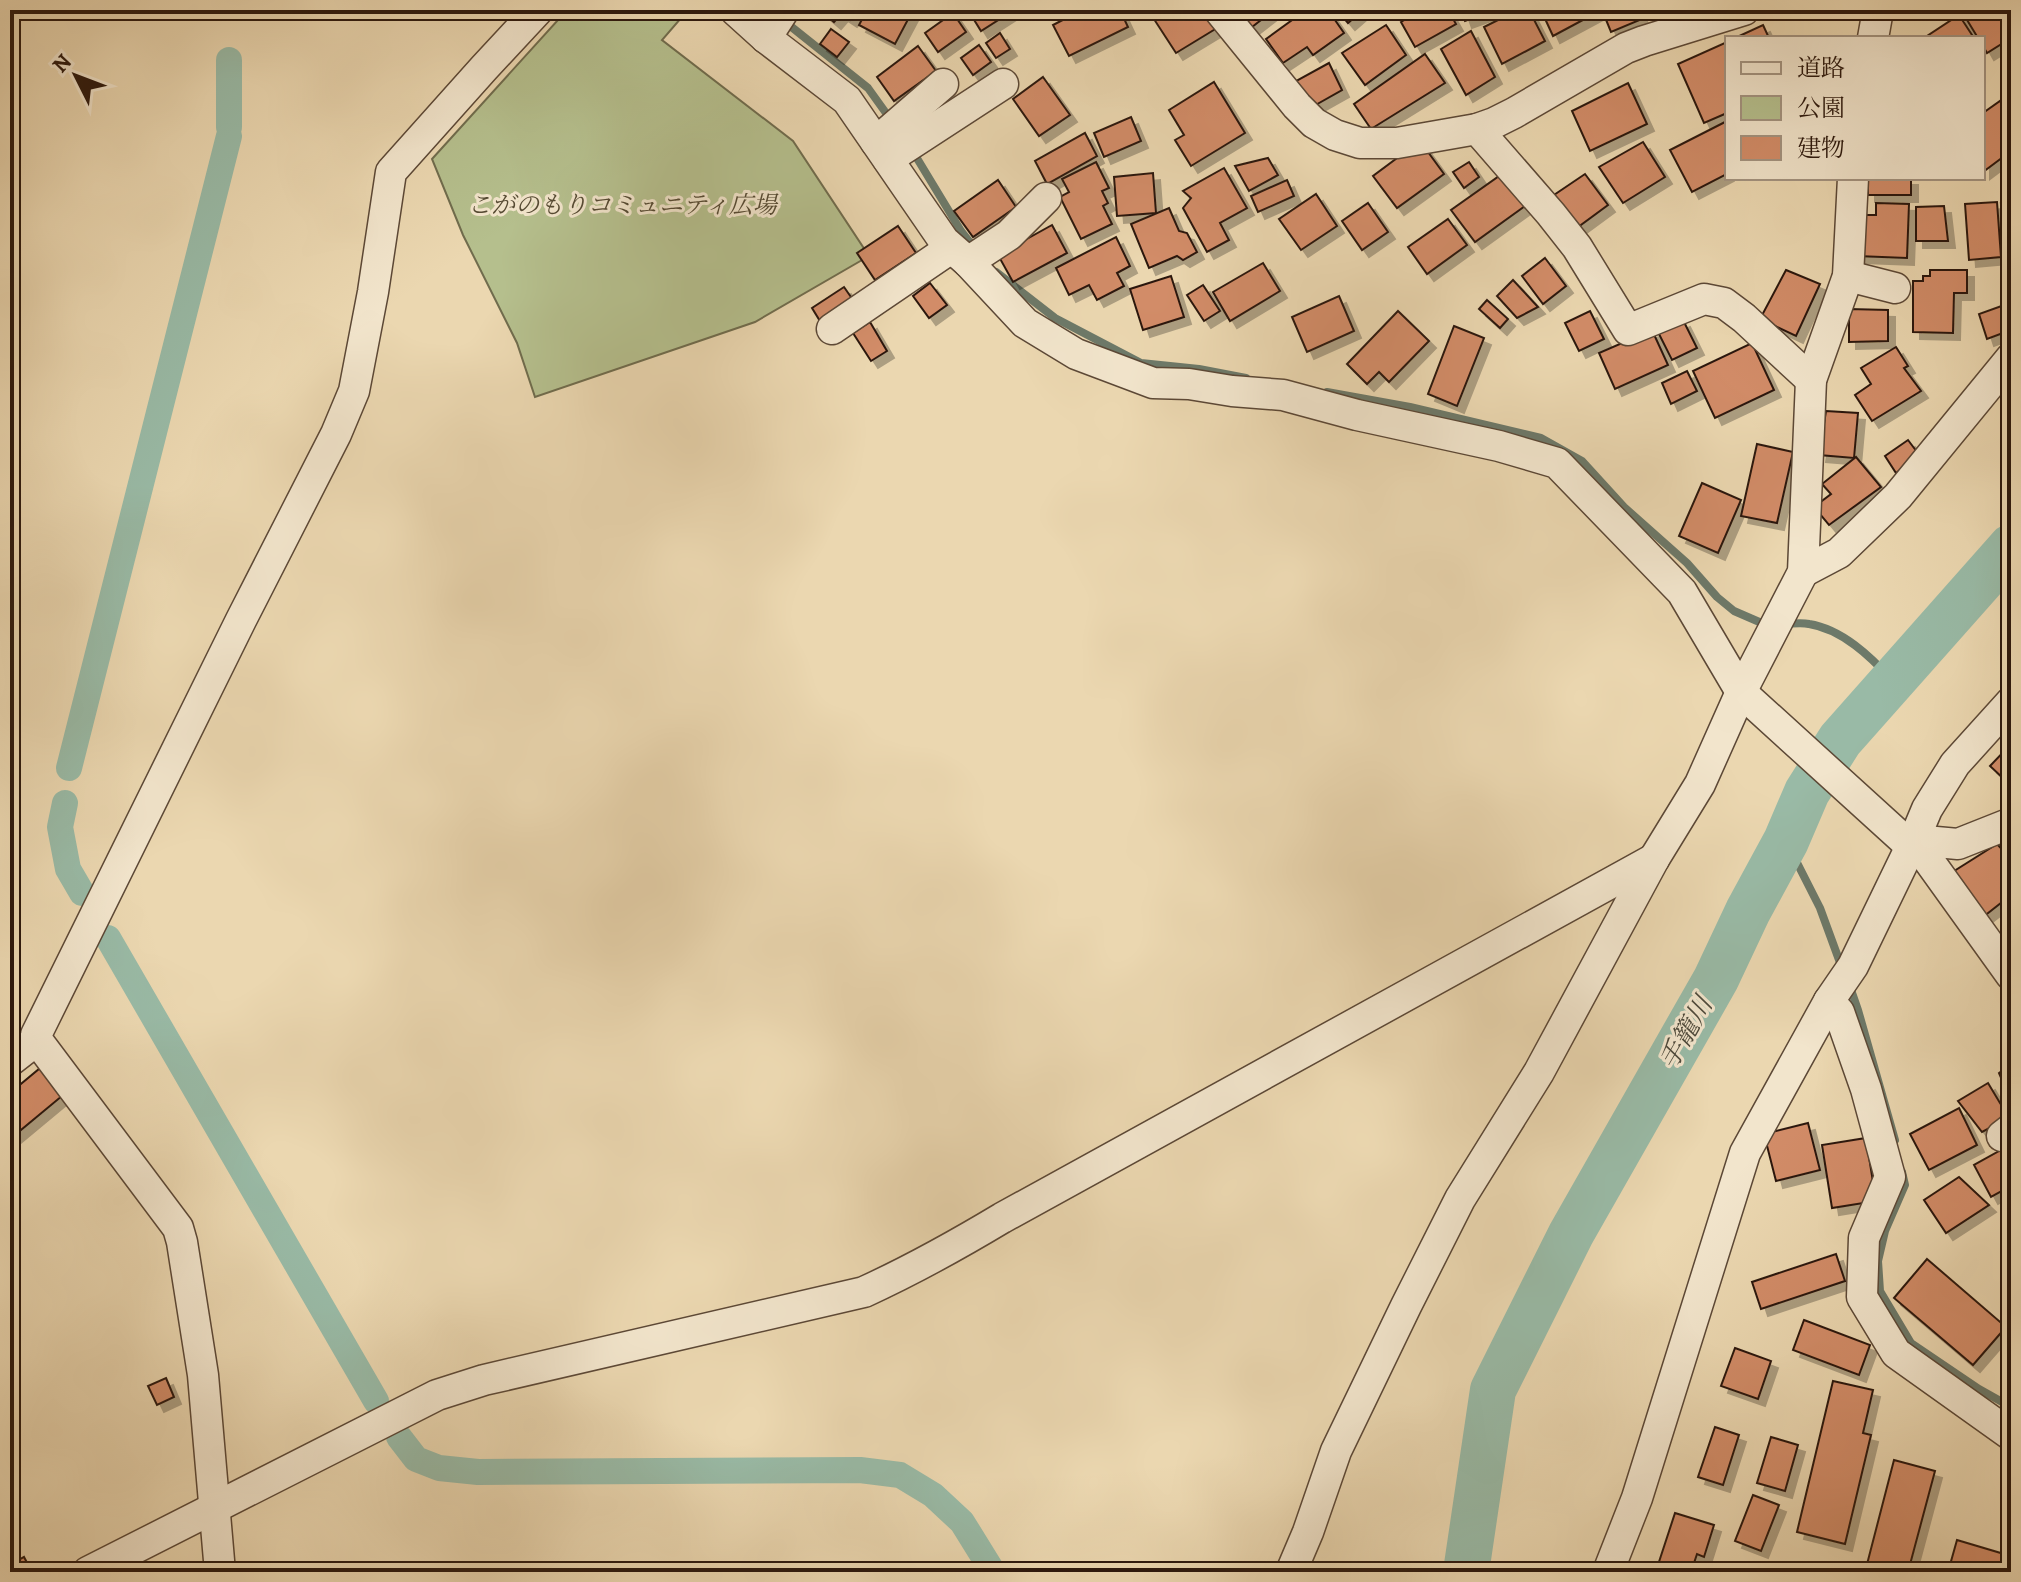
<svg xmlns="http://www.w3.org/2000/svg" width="2021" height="1582" font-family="Alegreya,'Noto Serif JP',serif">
	<defs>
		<filter id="shadow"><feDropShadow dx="7" dy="7" stdDeviation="0" flood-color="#0004"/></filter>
	</defs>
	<rect width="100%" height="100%" fill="#ebd7b0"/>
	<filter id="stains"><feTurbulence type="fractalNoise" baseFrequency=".0025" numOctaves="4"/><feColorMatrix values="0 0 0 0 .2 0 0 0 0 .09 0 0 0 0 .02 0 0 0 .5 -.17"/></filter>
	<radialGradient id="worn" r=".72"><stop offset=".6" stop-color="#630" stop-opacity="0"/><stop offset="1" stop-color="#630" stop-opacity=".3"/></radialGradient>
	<!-- green -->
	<polygon fill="#b5bf8d" stroke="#706c4d" stroke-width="2" points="567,10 688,10 662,40 793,141 869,256 755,322 535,397 517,343 463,235 432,159"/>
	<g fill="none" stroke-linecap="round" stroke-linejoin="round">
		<!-- stream -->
		<g stroke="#6d7969" stroke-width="8">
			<polyline points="784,21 868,88 891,120"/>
			<polyline points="912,150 961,231 976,250"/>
			<polyline points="996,272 1055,318 1141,363 1199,369 1246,378"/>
			<polyline points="1327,392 1410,407 1541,438 1582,461 1624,507 1687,563 1717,597 1734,611 1764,624 1769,624"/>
			<path d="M1783 624C1791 624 1801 622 1809 624 1842 629 1871 657 1892 680"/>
			<polyline points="1786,841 1820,908 1842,968"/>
			<polyline points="1849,984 1858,1010 1895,1140"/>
			<polyline points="1902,1172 1905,1185 1885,1231 1878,1261 1880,1291 1911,1343 1979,1389 2011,1407"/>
		</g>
		<!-- canal -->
		<g stroke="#99baa6" stroke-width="26">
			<polyline points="229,60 229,127"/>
			<polyline points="69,768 229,136"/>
			<polyline points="65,803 60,827 68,869 82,893"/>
			<polyline points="108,938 376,1401"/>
			<polyline points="399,1437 416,1459 439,1468 478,1472 860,1470 900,1475 933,1495 962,1522 993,1572"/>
		</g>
		<!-- river -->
		<polyline stroke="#99baa6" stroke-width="46" points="1466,1572 1493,1390 1571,1234 1716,979 1748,911 1786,841 1807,792 1840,740 2011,547"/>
	</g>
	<!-- building -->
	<g fill="#d28c68" stroke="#2c180d" stroke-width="2" filter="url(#shadow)">
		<polygon points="820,10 859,10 850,20 841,14 834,22"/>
		<polygon points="867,10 913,10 895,44 859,25"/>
		<polygon points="968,10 1014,10 981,31"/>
		<polygon points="1082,10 1120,10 1128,27 1069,56 1053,25"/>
		<polygon points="1156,10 1204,10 1217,28 1176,53 1150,13"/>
		<polygon points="1228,10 1274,10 1243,34"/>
		<polygon points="1306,10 1312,19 1324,10 1328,10 1344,33 1313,55 1307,47 1283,63 1266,39"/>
		<polygon points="1337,10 1363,10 1348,23"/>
		<polygon points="1421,10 1448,10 1456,24 1415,47 1401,22"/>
		<polygon points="1461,10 1495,10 1465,21"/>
		<polygon points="1518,10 1529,10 1545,41 1502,64 1484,27"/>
		<polygon points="1541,10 1595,10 1596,13 1553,36"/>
		<polygon points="1602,10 1638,10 1642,19 1611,32"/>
		<polygon points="1972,10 2011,10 2011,38 1987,53 1983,46 1983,38 1978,38 1964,15"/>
		<polygon points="953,13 966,32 938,52 925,33"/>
		<polygon points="1959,15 1974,38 1924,38"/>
		<polygon points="1386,25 1406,55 1365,85 1342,53"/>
		<polygon points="1763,25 1769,38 1735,38"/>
		<polygon points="831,29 849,42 837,57 820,44"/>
		<polygon points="1471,31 1495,77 1466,95 1441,49"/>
		<polygon points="1000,33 1010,49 996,58 986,43"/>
		<polygon points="1727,42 1727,113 1704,123 1678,64"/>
		<polygon points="979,45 991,62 973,75 961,58"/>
		<polygon points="918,46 936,71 894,101 877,77"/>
		<polygon points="1425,54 1445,83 1371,129 1354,104"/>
		<polygon points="1329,63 1342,90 1312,107 1296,81"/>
		<polygon points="1043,77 1070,115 1039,136 1013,99"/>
		<polygon points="1214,82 1245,133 1191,166 1175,140 1184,135 1169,110"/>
		<polygon points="1628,83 1647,124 1590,151 1572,111"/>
		<polygon points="2000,101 2011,116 2011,151 1983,172 1983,113"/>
		<polygon points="1131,117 1141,141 1104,157 1094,133"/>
		<polygon points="1727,121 1727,174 1692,192 1670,150"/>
		<polygon points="1085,133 1097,156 1047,184 1035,161"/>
		<polygon points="1420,141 1444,174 1397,208 1373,176"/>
		<polygon points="1643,142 1665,177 1623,203 1599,167"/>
		<polygon points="1268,158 1278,175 1249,191 1235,166"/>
		<polygon points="1096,162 1109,188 1102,191 1108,203 1103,206 1112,224 1081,239 1060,197 1069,192 1062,179"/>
		<polygon points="1469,162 1479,177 1464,188 1453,172"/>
		<polygon points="1224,168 1247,208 1220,223 1229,240 1207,252 1183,208 1191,198 1183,191"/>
		<polygon points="1153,173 1156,213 1117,216 1114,177"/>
		<polygon points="1502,174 1525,206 1475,242 1451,210"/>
		<polygon points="1585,174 1608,205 1574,230 1551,197"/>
		<rect x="1868" y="178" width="43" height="17"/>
		<polygon points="998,180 1016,207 973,237 954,211"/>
		<polygon points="1287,180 1294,196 1258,212 1251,196"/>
		<polygon points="1316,194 1337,226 1301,250 1279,219"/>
		<polygon points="2011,197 2011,220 2001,203"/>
		<polygon points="1997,202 2001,257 1969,260 1965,204"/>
		<polygon points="1368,203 1388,232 1362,250 1342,221"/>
		<polygon points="1876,203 1909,204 1907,258 1857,256 1859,215 1876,215"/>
		<polygon points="1944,206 1948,241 1916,241 1916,207"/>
		<polygon points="1169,208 1179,231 1187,233 1197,252 1183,260 1177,256 1149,268 1131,224"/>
		<polygon points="1448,219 1467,245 1427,274 1408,247"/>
		<polygon points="1052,225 1067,253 1013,282 998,255"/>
		<polygon points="898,226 916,253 875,280 857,253"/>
		<polygon points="1116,237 1130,266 1117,273 1124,286 1097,300 1089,285 1069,295 1056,268"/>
		<polygon points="1545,258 1566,286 1543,304 1522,276"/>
		<polygon points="1263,263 1280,291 1230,321 1213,292"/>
		<polygon points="1786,270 1820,284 1796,336 1760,319"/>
		<polygon points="1930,270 1967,270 1967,293 1954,293 1953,333 1913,332 1913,281 1923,281 1923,276 1930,276"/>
		<polygon points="1171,276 1184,317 1143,330 1130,289"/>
		<polygon points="1513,280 1538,307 1517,318 1497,296"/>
		<polygon points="930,283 947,305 929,318 913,296"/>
		<polygon points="1203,285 1220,311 1204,321 1187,295"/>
		<polygon points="844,287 853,300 820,321 812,308"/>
		<polygon points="1339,296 1354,331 1307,352 1292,317"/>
		<polygon points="1487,300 1508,319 1500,328 1479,309"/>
		<polygon points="2010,303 2011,330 1987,339 1979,314"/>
		<polygon points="1849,309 1888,310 1888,341 1849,342"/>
		<polygon points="1398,311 1429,341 1389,382 1379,372 1367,384 1347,364"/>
		<polygon points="1590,311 1604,339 1579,351 1565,323"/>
		<polygon points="1683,320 1697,348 1672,360 1658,332"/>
		<polygon points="870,322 887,351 871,361 853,333"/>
		<polygon points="1454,326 1484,338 1457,406 1428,394"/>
		<polygon points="1652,330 1668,365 1615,389 1599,353"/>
		<polygon points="1752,343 1774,390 1715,418 1693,371"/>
		<polygon points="1896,347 1908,366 1904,368 1921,391 1872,421 1855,395 1871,384 1861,368"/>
		<polygon points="1687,371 1697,391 1671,404 1662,383"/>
		<polygon points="1826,411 1858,413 1854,458 1819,455"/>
		<polygon points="1908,440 1920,456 1896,473 1885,456"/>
		<polygon points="1757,444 1793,452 1777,523 1741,516"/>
		<polygon points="1856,457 1881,487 1829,525 1814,507 1831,494 1822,484"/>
		<polygon points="1702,483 1741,500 1718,553 1679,536"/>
		<polygon points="2011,744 2011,772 2005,780 1990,766"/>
		<polygon points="1997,844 2011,859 2011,895 1983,917 1951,873"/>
		<polygon points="45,1064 68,1091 10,1139 10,1093"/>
		<polygon points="2011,1064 2011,1101 1999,1073"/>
		<polygon points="1988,1083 2009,1118 1982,1132 1958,1101"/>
		<polygon points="1959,1108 1977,1145 1929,1170 1910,1134"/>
		<polygon points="1808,1123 1820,1170 1776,1181 1764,1134"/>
		<polygon points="1866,1138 1876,1201 1832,1208 1822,1145"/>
		<polygon points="2001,1150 2011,1160 2011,1186 1991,1197 1974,1165"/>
		<polygon points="1959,1177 1989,1205 1946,1233 1924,1200"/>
		<polygon points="1836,1254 1845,1281 1761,1309 1752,1282"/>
		<polygon points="1927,1259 2006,1327 1973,1365 1894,1298"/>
		<polygon points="1804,1320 1870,1345 1859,1375 1793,1350"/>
		<polygon points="1735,1348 1771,1361 1758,1399 1721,1386"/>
		<polygon points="166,1378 174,1397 157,1405 148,1386"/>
		<polygon points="1833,1381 1873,1390 1863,1433 1871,1435 1845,1544 1797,1532"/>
		<polygon points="1715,1427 1739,1435 1723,1485 1698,1477"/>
		<polygon points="1771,1437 1798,1445 1785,1491 1757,1483"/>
		<polygon points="1894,1460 1935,1471 1908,1572 1865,1572"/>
		<polygon points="1753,1495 1779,1505 1761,1551 1735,1541"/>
		<polygon points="1675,1513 1714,1525 1704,1557 1697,1554 1691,1572 1656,1571"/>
		<polygon points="1957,1540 2004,1554 1998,1572 1948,1572"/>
		<polygon points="24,1557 32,1572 10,1572 10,1565"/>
	</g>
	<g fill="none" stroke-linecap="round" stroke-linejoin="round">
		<!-- minor casing -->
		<g stroke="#5c4836" stroke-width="33">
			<g id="minor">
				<polyline points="735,10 766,38 847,100 944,241 968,262 1025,323 1076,354 1153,383 1189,384 1232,391 1283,395 1357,415 1499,446 1557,463 1682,592 1741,692 1905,841 1914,840 1958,844 2011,823"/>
				<polyline points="1219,10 1297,106 1314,123 1335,135 1360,143 1397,143 1477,129 1494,123 1514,113 1626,48 1644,41 1744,10"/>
				<polyline points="766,38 784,10"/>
				<polyline points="1873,38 1878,10"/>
				<polyline points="1477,129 1551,214 1577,247 1628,330 1704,299 1724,303 1744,318 1811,380"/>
				<polyline points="876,142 943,84"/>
				<polyline points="888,159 1003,84"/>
				<polyline points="968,262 1009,235 1046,198"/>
				<polyline points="1848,276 1895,288"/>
				<polyline points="832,329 951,248"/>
				<polyline points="1803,572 1839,553 1898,496 2011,358"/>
				<polyline points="1914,840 2011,975"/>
				<polyline points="1829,1001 1839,1012 1866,1089 1890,1177 1864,1238 1862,1297 1896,1353 2011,1435"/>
				<polyline points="10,1061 37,1040"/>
				<polyline points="2002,1136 2011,1129"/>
				<path d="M88 1572 437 1395 484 1380 864 1292C912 1270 957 1245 1002 1218L1654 859"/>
				<polyline points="220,1572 203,1375 182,1242 178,1228 37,1040 36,1035 241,620 336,434 354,391 373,292 391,172 484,68 538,10"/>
				<polyline points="1291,1572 1308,1532 1336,1451 1406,1306 1460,1199 1539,1072 1654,859 1700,784 1741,692 1803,572 1811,380 1848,276 1853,178"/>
				<polyline points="1608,1572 1637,1498 1745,1153 1829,1001 1853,966 1914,840 1927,809 1955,764 2011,702"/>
			</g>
		</g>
		<!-- minor -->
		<use href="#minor" stroke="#f2e5cc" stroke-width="30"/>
	</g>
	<g text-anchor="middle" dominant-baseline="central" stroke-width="6" stroke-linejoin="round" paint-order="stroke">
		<!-- park labels -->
		<g font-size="24" font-style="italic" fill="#554a33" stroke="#f2e5cc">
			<text x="622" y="205">こがのもりコミュニティ広場</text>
		</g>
		<!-- water labels -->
		<g font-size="26" font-style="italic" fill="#4d493b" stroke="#f2e5cc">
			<text transform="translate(1686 1033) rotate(-60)">手籠川</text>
		</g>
	</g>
	<!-- margin -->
	<rect width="2021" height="1582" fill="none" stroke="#ebd7b0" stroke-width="40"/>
	<rect x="12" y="12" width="1997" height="1558" fill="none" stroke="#2c180d" stroke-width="4"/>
	<rect x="20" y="20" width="1981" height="1542" fill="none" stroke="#2c180d" stroke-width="2"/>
	<!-- legend -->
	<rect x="1725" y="36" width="260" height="144" fill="#f2e5cc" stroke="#a39380" stroke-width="2"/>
	<rect x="1741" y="62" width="40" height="12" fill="#f2e5cc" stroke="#a39380" stroke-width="2"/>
	<text x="1797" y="76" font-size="24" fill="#2c180d">道路</text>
	<rect x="1741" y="96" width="40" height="24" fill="#b5bf8d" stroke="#a39380" stroke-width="2"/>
	<text x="1797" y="116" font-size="24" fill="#2c180d">公園</text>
	<rect x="1741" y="136" width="40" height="24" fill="#d28c68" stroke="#a39380" stroke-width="2"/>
	<text x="1797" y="156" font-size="24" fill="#2c180d">建物</text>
	<!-- north arrow -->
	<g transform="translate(76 76) rotate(312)" stroke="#f2e5cc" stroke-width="6" paint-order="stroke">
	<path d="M0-6L14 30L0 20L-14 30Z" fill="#2c180d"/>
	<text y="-12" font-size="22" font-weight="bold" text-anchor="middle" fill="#2c180d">N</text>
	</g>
	<rect width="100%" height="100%" filter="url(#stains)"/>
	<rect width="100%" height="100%" fill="url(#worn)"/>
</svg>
